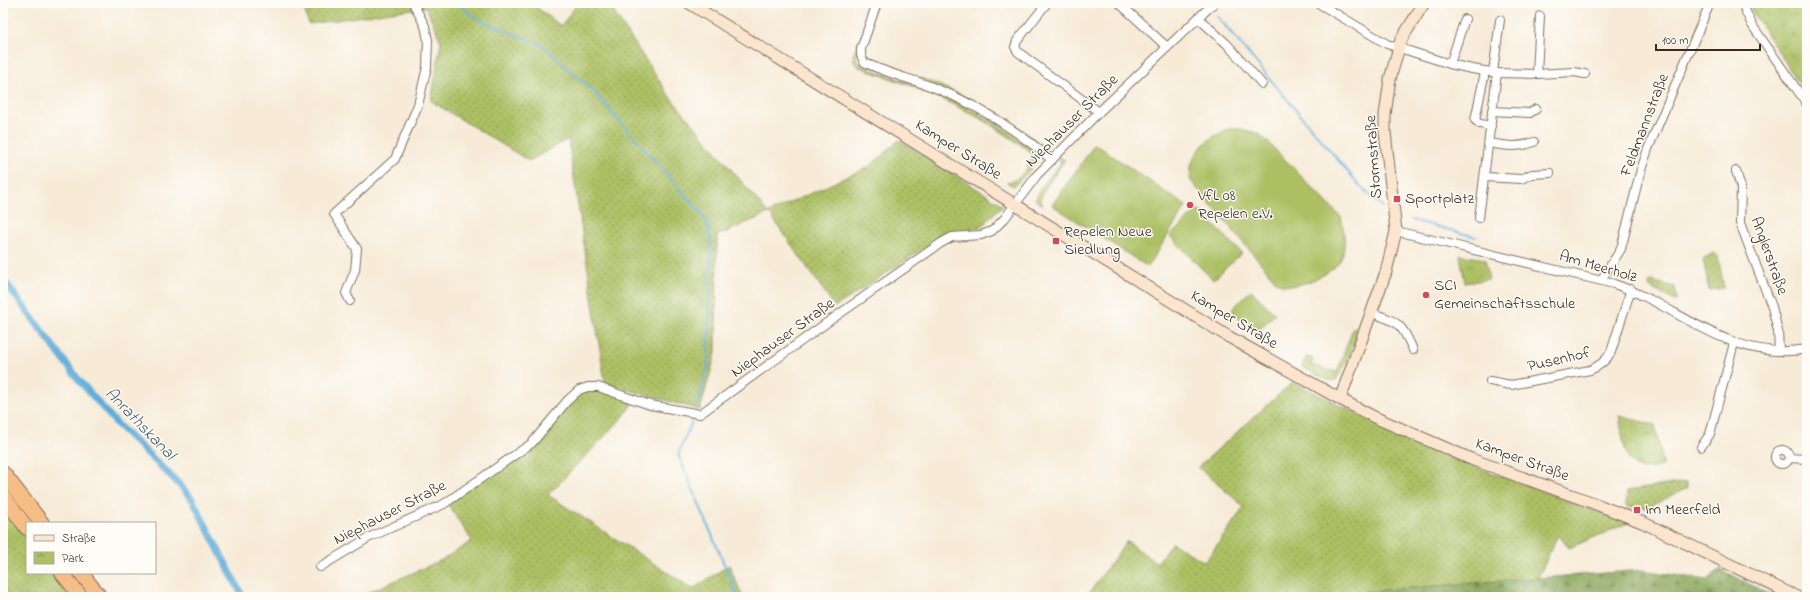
<svg xmlns="http://www.w3.org/2000/svg" width="1810" height="600" font-family="'Indie Flower',sans-serif">
	<defs>
		<pattern id="grass-dots" width="8" height="8" patternUnits="userSpaceOnUse"><rect width="8" height="8" fill="#acc064"/><path d="M2 2h.1M6 6h.1" fill="none" stroke="#8d9c52" stroke-width="1.8" stroke-linecap="round"/></pattern>
		<pattern id="forest-firs" width="22" height="20" patternUnits="userSpaceOnUse"><rect width="22" height="20" fill="#89a65a"/><path d="M5 1l3.5 6h-7zM16 11l3.5 6h-7z" fill="#71874a"/></pattern>
		<pattern id="park-tufts" width="24" height="20" patternUnits="userSpaceOnUse"><rect width="24" height="20" fill="#acc064"/><path d="M3 7l-1-3M5 7V3M7 7l1-3M15 17l-1-3M17 17v-4M19 17l1-3" fill="none" stroke="#8d9c52"/></pattern>
	</defs>
	<rect width="100%" height="100%" fill="#fdfcf7"/>
	<filter id="ink" filterUnits="userSpaceOnUse"><feTurbulence type="fractalNoise" baseFrequency=".025" numOctaves="2"/><feDisplacementMap in="SourceGraphic" scale="8" xChannelSelector="R" yChannelSelector="G"/><feConvolveMatrix kernelMatrix="1 2 1 2 8 2 1 2 1" color-interpolation-filters="sRGB"/></filter>
	<filter id="wash" filterUnits="userSpaceOnUse"><feTurbulence type="fractalNoise" baseFrequency=".012" numOctaves="4" result="noise"/><feDisplacementMap in="SourceGraphic" scale="16" xChannelSelector="R" yChannelSelector="G"/><feGaussianBlur stdDeviation="0.9" result="paint"/><feColorMatrix in="noise" values="0 0 0 0 0 0 0 0 0 0 0 0 0 0 0 0 0 1.4 0 .05"/><feComposite in="paint" operator="in"/></filter>
	<g filter="url(#wash)">
		<rect width="100%" height="100%" fill="#f7ebd8"/>
		<!-- grass -->
		<g fill="url(#grass-dots)" stroke="#747541">
			<polygon points="302,3 531,3 561,26 578,3 608,3 670,97 768,213 870,166 899,140 1003,205 981,227 950,231 835,307 769,213 717,236 716,352 700,410 605,383 568,139 529,161 431,101 441,42 426,7 309,24"/>
			<path d="M859 41C856 51 853 59 863 66 888 77 915 83 941 94 975 109 1005 129 1035 150 1038 165 1027 174 1016 184L1013 186 1007 182C1018 183 1033 164 1032 153 999 128 964 108 926 92 905 82 881 76 859 67 849 60 854 50 859 41Z"/>
			<path d="M874 63C884 63 896 69 906 73 958 90 1004 115 1047 149L1005 120Z"/>
			<polygon points="1060,157 1065,160 1044,190 1040,200 1043,205 1035,200 1041,187 1060,164"/>
			<polygon points="1713,253 1718,256 1724,288 1709,290 1703,259"/>
			<polygon points="1651,281 1675,287 1677,299 1675,301 1649,287 1649,283"/>
			<polygon points="1361,325 1347,362 1336,380 1329,381 1302,367 1306,357 1313,359 1311,365 1337,372 1353,328"/>
			<polygon points="1293,382 1444,455 1628,523 1569,548 1558,535 1538,578 1385,590 1325,597 1086,597 1127,541 1157,563 1172,543 1205,562 1244,507 1198,467"/>
			<polygon points="599,389 633,402 624,416 548,495 693,589 729,565 743,597 358,597 442,560 472,541 447,503 537,441 579,392"/>
			<polygon points="1686,482 1687,488 1647,508 1626,506 1627,491"/>
			<polygon points="3,507 27,538 27,573 55,573 73,597 3,597"/>
		</g>
		<!-- forest -->
		<polygon fill="url(#forest-firs)" stroke="#62683c" points="1721,569 1774,597 1325,597 1385,590 1642,570 1707,580"/>
		<!-- park -->
		<g fill="url(#park-tufts)" stroke="#747541">
			<polygon points="1747,3 1807,3 1807,96"/>
			<polygon points="1460,255 1485,259 1489,279 1465,283"/>
			<path d="M1619 416 1655 425 1663 465C1657 467 1650 469 1644 469 1622 467 1623 433 1619 416Z"/>
		</g>
		<!-- pitch -->
		<g fill="#acc064" stroke="#747541">
			<path d="M1228 129H1241L1260 134 1341 217C1344 229 1346 244 1342 257 1336 273 1300 289 1283 285 1281 284 1277 282 1275 280L1190 180C1191 174 1190 168 1192 163 1197 146 1213 136 1228 129Z"/>
			<polygon points="1095,144 1186,206 1148,267 1052,205"/>
			<polygon points="1198,209 1242,253 1213,280 1170,236"/>
			<polygon points="1251,290 1275,314 1255,334 1231,310"/>
		</g>
		<g fill="none" stroke-linecap="round" stroke-linejoin="round">
			<!-- stream -->
			<g stroke="#60add9" stroke-width="2">
				<polyline points="458,3 471,15 480,20 542,45 593,91 702,214 707,224 711,242 708,365 696,410"/>
				<polyline points="1217,16 1360,186 1383,207"/>
				<polyline points="1412,220 1476,237"/>
				<polyline points="694,417 678,454 738,597"/>
			</g>
			<!-- canal -->
			<polyline stroke="#60add9" stroke-width="7" points="3,279 78,379 116,423 177,482 192,499 243,597"/>
		</g>
	</g>
	<g filter="url(#ink)">
		<g fill="none" stroke-linecap="round" stroke-linejoin="round">
			<!-- street casing -->
			<g stroke="#7d6e5f" stroke-width="10">
				<g id="street">
					<path d="M877 3 861 49V55L864 62C885 73 908 78 930 86 975 103 1015 129 1052 160"/>
					<polyline points="1047,3 1017,41 1015,47 1018,52 1099,112"/>
					<polyline points="1119,3 1167,47"/>
					<polyline points="1318,3 1387,44 1450,64 1472,69 1497,73 1537,74 1574,72 1585,74"/>
					<polyline points="1742,3 1752,25 1807,104"/>
					<polyline points="1198,18 1227,44 1262,84"/>
					<polyline points="1450,64 1465,19"/>
					<polyline points="1485,72 1475,120 1480,124 1491,126"/>
					<polyline points="1493,72 1500,20"/>
					<polyline points="1537,74 1540,16"/>
					<polyline points="1492,111 1530,113 1536,109"/>
					<path d="M1489 143C1505 146 1520 148 1534 142"/>
					<polyline points="1736,171 1741,188 1740,223 1772,307 1778,331 1779,351"/>
					<polyline points="1485,177 1521,179 1532,174 1550,173"/>
					<polyline points="1479,218 1497,73"/>
					<path d="M1396 231 1614 284C1680 306 1730 363 1807 349"/>
					<polyline points="1601,280 1621,249 1640,173 1648,149 1710,3"/>
					<polyline points="350,301 346,293 355,270 357,249 334,214 395,159 418,105 427,67 428,40 425,26 413,3"/>
					<path d="M1372 313C1399 322 1401 323 1413 350"/>
					<path d="M1490 381 1511 385 1590 370C1600 366 1606 361 1611 352L1631 289"/>
					<polyline points="1701,447 1710,434 1734,343"/>
					<circle cx="1782" cy="457" r="7"/>
					<polyline points="1789,458 1807,459"/>
					<polyline points="320,567 368,538 444,504 532,443 567,401 579,390 588,387 598,387 650,405 700,414 825,324 941,243 952,237 981,235 992,231 1005,218 1037,175 1099,112 1214,3"/>
				</g>
			</g>
			<!-- secondary casing -->
			<g stroke="#7d6e5f" stroke-width="13">
				<g id="secondary">
					<polyline points="689,3 1229,337 1340,399 1374,417 1471,459 1588,501 1644,523 1797,597"/>
					<polyline points="1340,399 1386,272 1396,231 1385,132 1385,115 1390,79 1401,40 1424,3"/>
				</g>
			</g>
			<!-- highway casing -->
			<g stroke="#7d6e5f" stroke-width="16">
				<g id="highway">
					<polyline points="3,473 42,523"/>
					<polyline points="3,496 27,528"/>
					<polyline points="62,573 81,597"/>
					<polyline points="81,573 100,597"/>
				</g>
			</g>
			<!-- street -->
			<use href="#street" stroke="#fff" stroke-width="8"/>
			<!-- secondary -->
			<use href="#secondary" stroke="#fbe5cf" stroke-width="11"/>
			<!-- highway -->
			<use href="#highway" stroke="#f6be87" stroke-width="14"/>
		</g>
	</g>
	<!-- markers -->
	<g fill="#d1495b" stroke="#fdfcf7" stroke-width="1.5">
		<rect x="1393" y="195" width="8" height="8" rx="2"/>
		<circle cx="1190" cy="205" r="4"/>
		<rect x="1052" y="237" width="8" height="8" rx="2"/>
		<circle cx="1426" cy="295" r="4"/>
		<rect x="1633" y="506" width="8" height="8" rx="2"/>
	</g>
	<g text-anchor="middle" dominant-baseline="central" stroke-width="3" stroke-linejoin="round" paint-order="stroke">
		<!-- street labels -->
		<g font-size="16" fill="#3b2a1e" stroke="#fdfcf7">
			<text transform="translate(1072 121) rotate(-45)">Niephauser Straße</text>
			<text transform="translate(1645 125) rotate(-69)">Feldmannstraße</text>
			<text transform="translate(958 150) rotate(32)">Kamper Straße</text>
			<text transform="translate(1374 157) rotate(-94)">Stormstraße</text>
			<text transform="translate(1769 256) rotate(70)">Anglerstraße</text>
			<text transform="translate(1598 267) rotate(16)">Am Meerholz</text>
			<text transform="translate(1234 320) rotate(31)">Kamper Straße</text>
			<text transform="translate(783 338) rotate(-36)">Niephauser Straße</text>
			<text transform="translate(1559 360) rotate(-13)">Pusenhof</text>
			<text transform="translate(1522 460) rotate(20)">Kamper Straße</text>
			<text transform="translate(390 513) rotate(-27)">Niephauser Straße</text>
		</g>
		<!-- poi labels -->
		<g font-size="16" fill="#3b2a1e" stroke="#fdfcf7" text-anchor="start">
			<text x="1198" y="196">VfL 08<tspan x="1198" dy="18">Repelen e.V.</tspan></text>
			<text x="1405" y="199">Sportplatz</text>
			<text x="1064" y="232">Repelen Neue<tspan x="1064" dy="18">Siedlung</tspan></text>
			<text x="1434" y="286">SCI<tspan x="1434" dy="18">Gemeinschaftsschule</tspan></text>
			<text x="1645" y="510">Im Meerfeld</text>
		</g>
		<!-- water labels -->
		<g font-size="17" font-style="italic" fill="#4a5e69" stroke="#fdfcf7">
			<text transform="translate(140 424) rotate(46)">Anrathskanal</text>
		</g>
	</g>
	<!-- margin -->
	<rect width="1810" height="600" fill="none" stroke="#fdfcf7" stroke-width="16"/>
	<!-- legend -->
	<rect x="26" y="522" width="130" height="52" fill="#fdfcf7" stroke="#afa8a0"/>
	<rect x="34" y="535" width="20" height="6" fill="#fbe5cf" stroke="#afa8a0"/>
	<text x="62" y="542" font-size="12" fill="#3b2a1e">Straße</text>
	<rect x="34" y="552" width="20" height="12" fill="url(#park-tufts)" stroke="#afa8a0"/>
	<text x="62" y="562" font-size="12" fill="#3b2a1e">Park</text>
	<!-- scale -->
	<path d="M1656 44v6h104v-6" fill="none" stroke="#3b2a1e" stroke-width="2"/>
	<text x="1662" y="44" font-size="12" fill="#3b2a1e" stroke="#fdfcf7" stroke-width="3" paint-order="stroke">100 m</text>
</svg>
